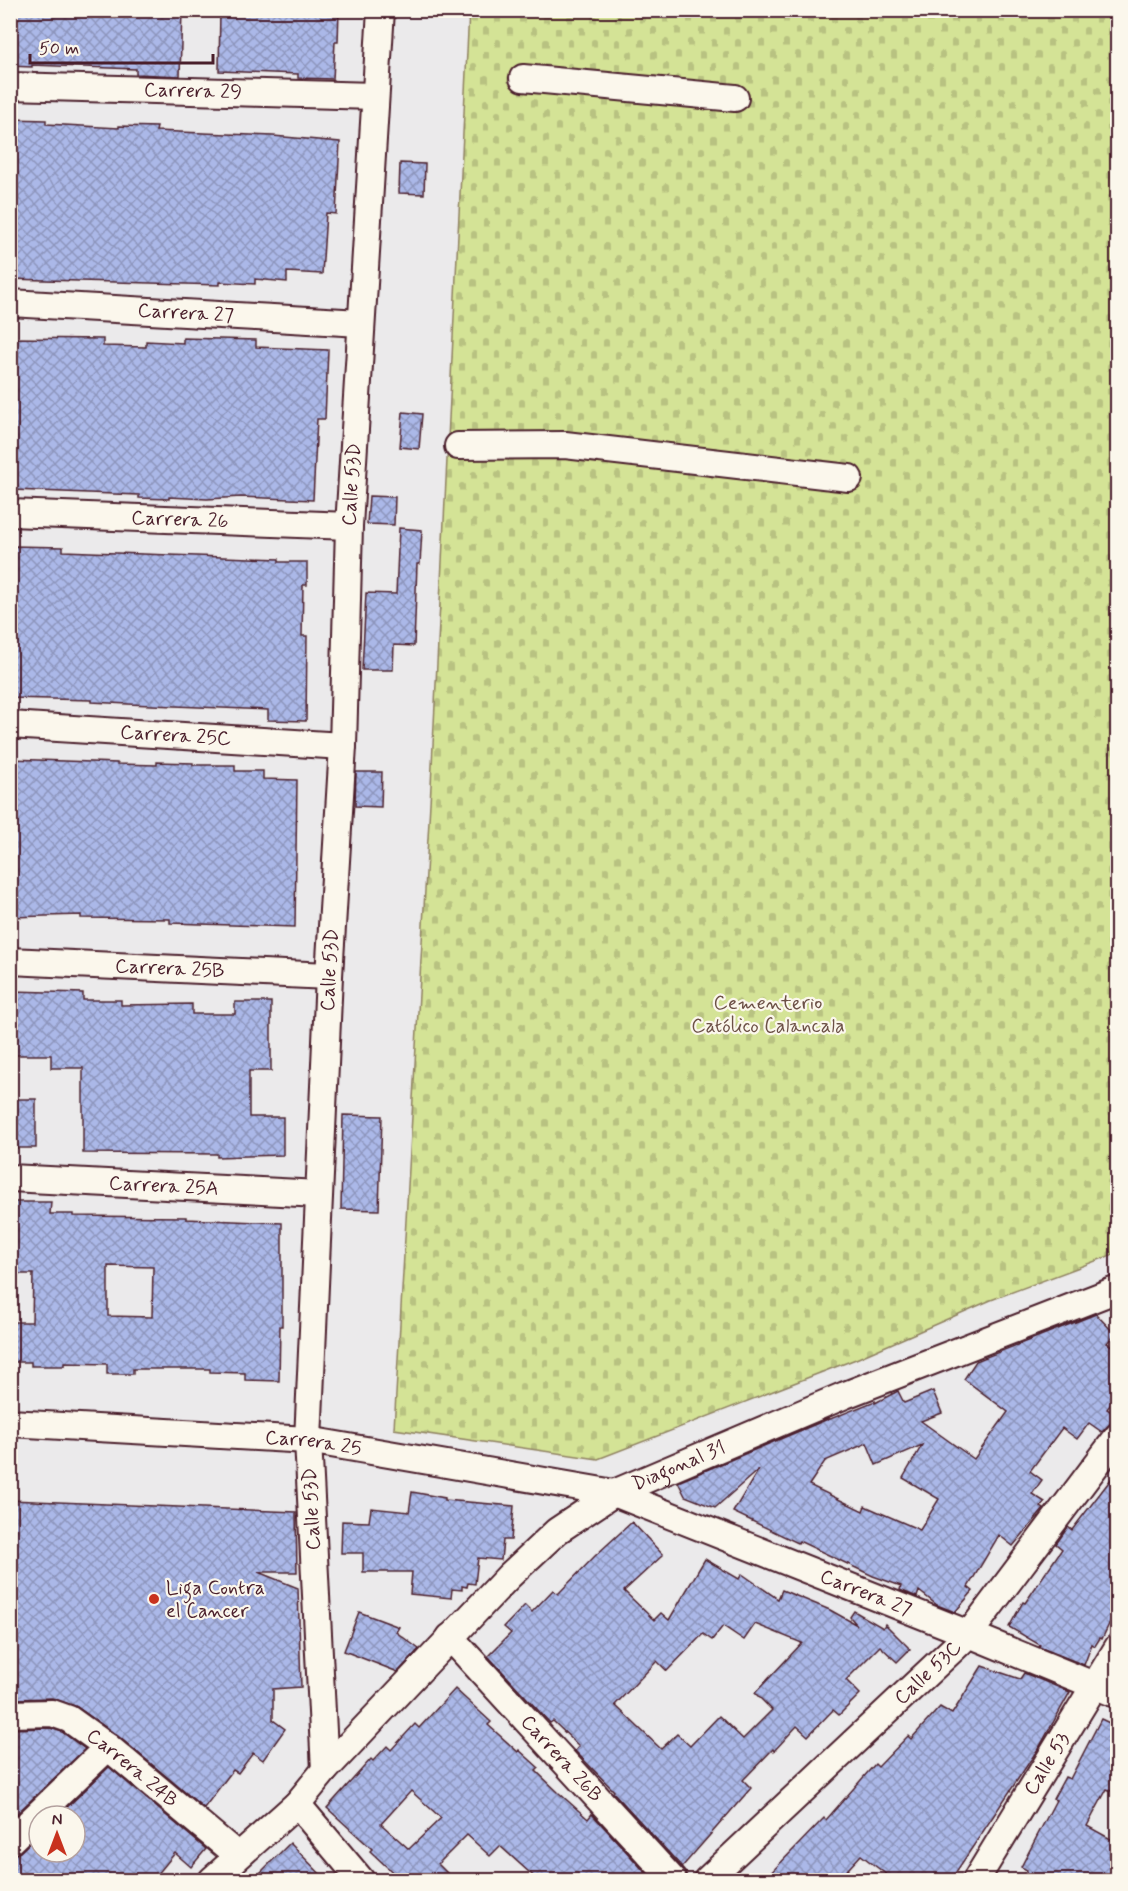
<svg xmlns="http://www.w3.org/2000/svg" width="1128" height="1891" font-family="Mynerve,sans-serif">
	<defs>
		<pattern id="cemetery-stones" width="16" height="16" patternUnits="userSpaceOnUse" patternTransform="scale(1.5)"><rect width="16" height="16" fill="#d4e396"/><path d="M2 7V4a2 2 0 0 1 4 0v3zM10 15v-3a2 2 0 0 1 4 0v3z" fill="#b8c281"/></pattern>
		<pattern id="building-cross-hatch" width="8" height="8" patternUnits="userSpaceOnUse" patternTransform="scale(1.5)"><rect width="8" height="8" fill="#abb8e8"/><path d="M0 0l8 8M0 8l8-8" fill="none" stroke="#8d95bc"/></pattern>
	</defs>
	<rect width="100%" height="100%" fill="#ebeaeb"/>
	<filter id="ink" filterUnits="userSpaceOnUse"><feTurbulence type="fractalNoise" baseFrequency=".0167" numOctaves="2"/><feDisplacementMap in="SourceGraphic" scale="12" xChannelSelector="R" yChannelSelector="G"/><feConvolveMatrix kernelMatrix="1 2 1 2 8 2 1 2 1" color-interpolation-filters="sRGB"/></filter>
	<g filter="url(#ink)">
		<!-- cemetery -->
		<polygon fill="url(#cemetery-stones)" stroke="#8f8160" stroke-width="1.5" points="469,11 1117,11 1117,1253 991,1300 856,1359 598,1459 394,1429 431,786"/>
		<!-- building -->
		<g fill="url(#building-cross-hatch)" stroke="#4a1f2b" stroke-width="1.5" fill-rule="evenodd">
			<polygon points="10,10 182,10 180,76 136,74 136,69 32,65 32,67 10,66"/>
			<polygon points="220,10 339,10 338,42 335,42 333,79 298,78 298,74 219,71"/>
			<polygon points="10,119 46,120 46,124 119,128 119,126 157,127 156,131 273,136 340,142 336,214 326,213 322,274 287,272 287,282 255,279 255,284 220,282 220,285 10,279"/>
			<polygon points="400,163 425,164 424,194 399,193"/>
			<polygon points="10,338 103,339 103,346 146,347 146,341 183,343 183,338 256,340 256,347 328,350 325,419 317,419 313,500 241,497 207,499 169,497 169,499 139,498 139,495 13,490 15,445 10,445"/>
			<polygon points="403,412 422,414 419,449 400,447"/>
			<polygon points="369,496 395,497 394,525 367,524"/>
			<polygon points="399,528 422,530 420,564 417,564 414,646 394,645 393,670 362,670 366,593 396,594"/>
			<polygon points="11,546 63,547 63,551 279,559 279,562 307,562 307,585 303,585 302,636 307,636 306,721 268,720 268,710 128,704 92,702 92,700 10,698"/>
			<polygon points="11,759 117,763 117,764 157,765 157,762 193,763 193,765 235,765 235,771 263,771 263,779 297,780 295,927 170,923 170,919 81,918 81,915 10,917"/>
			<polygon points="356,772 382,772 381,807 355,806"/>
			<polygon points="12,991 83,993 83,1000 121,1000 121,1005 192,1004 192,1014 235,1014 235,1002 271,1002 271,1071 249,1071 249,1117 283,1117 283,1155 217,1157 217,1154 83,1153 83,1068 51,1068 51,1055 12,1055"/>
			<polygon points="10,1099 36,1099 36,1148 11,1148"/>
			<polygon points="343,1115 382,1116 379,1210 341,1209"/>
			<path d="M13 1202H51L50 1214H73V1216L186 1217V1219L282 1223V1326H280L279 1381 245 1380V1373L210 1372V1369H133V1374H107V1364L64 1363V1366H31V1362H10V1322H32L33 1274H12ZM108 1266 153 1267 152 1317 108 1316Z"/>
			<path d="M1096 1314 1115 1334 1107 1343 1118 1350V1395L1107 1409 1118 1416V1421L1112 1422 1102 1432 1089 1423 1077 1439 1062 1428 1030 1471 1042 1480 1032 1494 1045 1502 1041 1507 1044 1509 1013 1546 999 1535 968 1587 973 1591 955 1612 937 1605 919 1591 917 1597 900 1590 901 1586 873 1576 799 1541 798 1543 733 1512 759 1469 715 1508 685 1496 678 1482 828 1419V1420L875 1401V1403L898 1391 904 1403 933 1391 942 1413 921 1421 974 1459 1008 1412 964 1379 976 1361ZM867 1443 876 1465 922 1445 903 1478 939 1499 920 1530 865 1506 863 1511 809 1485 825 1461Z"/>
			<polygon points="1118,1470 1118,1605 1102,1639 1100,1638 1095,1646 1092,1644 1084,1665 1039,1647 1040,1645 1009,1627 1023,1602 1025,1603 1062,1549 1056,1544 1068,1527 1072,1530"/>
			<polygon points="412,1492 445,1498 445,1500 514,1506 511,1540 503,1540 501,1560 478,1558 475,1584 468,1583 467,1587 462,1586 462,1590 452,1589 451,1598 410,1594 412,1572 363,1572 363,1553 341,1553 342,1521 369,1522 371,1508 409,1512"/>
			<polygon points="10,1500 296,1512 297,1572 258,1572 298,1588 301,1687 273,1689 273,1720 285,1729 263,1760 253,1753 238,1773 233,1770 204,1808 118,1736 77,1707 52,1698 10,1699"/>
			<path d="M632 1522 663 1555 624 1591 654 1620 661 1613 669 1620 705 1559 739 1579 742 1574 778 1599 782 1590 830 1610 857 1625 850 1617 854 1611 883 1628 885 1624 910 1649 897 1662 880 1646 846 1680 860 1694 839 1715 833 1710 808 1736 797 1726 774 1751 773 1749 743 1780 751 1788 682 1867 613 1792 614 1791 575 1751 579 1746 553 1721 550 1723 488 1656 511 1633 504 1627 525 1605 532 1612 553 1590 558 1594 595 1556ZM755 1624 802 1643 755 1693 772 1710 743 1739 719 1716 690 1746 677 1734 661 1749 615 1705 657 1661 667 1671 703 1634 712 1640 723 1626 744 1640Z"/>
			<polygon points="359,1612 399,1627 396,1632 419,1649 398,1672 344,1651"/>
			<polygon points="982,1666 1020,1679 1024,1673 1070,1692 1040,1746 950,1881 895,1881 861,1855 837,1881 763,1881 824,1818 826,1820 875,1764 878,1767 908,1736 911,1739 940,1707 952,1714"/>
			<path d="M455 1689 491 1722 488 1725 518 1752 519 1750 539 1768 536 1771 559 1793 588 1819 592 1814 653 1881H539L500 1846 490 1856 467 1835 438 1864 455 1881H402L370 1851 372 1849 327 1808 371 1759 373 1761 387 1746 391 1750 415 1724 419 1728ZM411 1791 441 1818 409 1849 381 1824Z"/>
			<polygon points="1101,1719 1118,1727 1118,1794 1107,1789 1087,1826 1118,1843 1118,1881 1021,1881 1027,1870 1021,1867 1056,1800 1053,1799 1065,1777 1070,1779"/>
			<polygon points="50,1728 62,1732 85,1749 10,1820 10,1729"/>
			<polygon points="109,1767 206,1849 191,1867 175,1853 152,1881 10,1881 10,1856 20,1852 39,1834 39,1852 75,1852 75,1816 58,1816"/>
			<polygon points="290,1843 327,1881 252,1881"/>
		</g>
		<g fill="none" stroke-linecap="round" stroke-linejoin="round">
			<!-- minor casing -->
			<g stroke="#4a1f2b" stroke-width="30">
				<g id="minor">
					<polyline points="523,78 735,98"/>
					<path id="s1" d="M10 86 375 96"/>
					<path id="s2" d="M10 303 361 323"/>
					<polyline points="458,446 565,445 849,478"/>
					<path id="s3" d="M10 513 349 526"/>
					<path id="s4" d="M10 725 343 746"/>
					<path id="s5" d="M10 961 329 976"/>
					<path id="s6" d="M10 1178 319 1194"/>
					<path id="s7" d="M10 1423 308 1440 614 1493 969 1634 1118 1695"/>
					<path id="s8" d="M450 1637 673 1880"/>
					<path id="s9" d="M10 1714 52 1713 69 1719 108 1747 238 1856"/>
					<path id="s10" d="M325 1770 308 1440 329 976 343 746 349 526 381 10"/>
					<polyline points="297,1804 361,1880"/>
					<polyline points="10,1841 108,1747"/>
					<path id="s11" d="M212 1880 297 1804 325 1770 509 1576 557 1531 614 1493 845 1395 1118 1289"/>
					<path id="s12" d="M707 1880 969 1634 1118 1436"/>
					<path id="s13" d="M976 1880 1118 1647"/>
				</g>
			</g>
			<!-- minor -->
			<use href="#minor" stroke="#fbf7ec" stroke-width="26"/>
		</g>
	</g>
	<!-- markers -->
	<circle fill="#c8321e" stroke="#fbf7ec" stroke-width="2" cx="154" cy="1599" r="6"/>
	<g text-anchor="middle" dominant-baseline="central" stroke-width="4.5" stroke-linejoin="round" paint-order="stroke">
		<!-- street labels -->
		<g font-size="20" fill="#4a1f2b" stroke="#fbf7ec">
			<text stroke="none"><textPath href="#s1" startOffset="183">Carrera 29</textPath></text>
			<text stroke="none"><textPath href="#s2" startOffset="176">Carrera 27</textPath></text>
			<text stroke="none"><textPath href="#s10" startOffset="1287">Calle 53D</textPath></text>
			<text stroke="none"><textPath href="#s3" startOffset="170">Carrera 26</textPath></text>
			<text stroke="none"><textPath href="#s4" startOffset="166">Carrera 25C</textPath></text>
			<text stroke="none"><textPath href="#s5" startOffset="160">Carrera 25B</textPath></text>
			<text stroke="none"><textPath href="#s10" startOffset="801">Calle 53D</textPath></text>
			<text stroke="none"><textPath href="#s6" startOffset="154">Carrera 25A</textPath></text>
			<text stroke="none"><textPath href="#s7" startOffset="304">Carrera 25</textPath></text>
			<text stroke="none"><textPath href="#s11" startOffset="630">Diagonal 31</textPath></text>
			<text transform="translate(312 1509) rotate(-93)">Calle 53D</text>
			<text stroke="none"><textPath href="#s7" startOffset="880">Carrera 27</textPath></text>
			<text stroke="none"><textPath href="#s12" startOffset="303">Calle 53C</textPath></text>
			<text stroke="none"><textPath href="#s8" startOffset="165">Carrera 26B</textPath></text>
			<text stroke="none"><textPath href="#s13" startOffset="136">Calle 53</textPath></text>
			<text stroke="none"><textPath href="#s9" startOffset="140">Carrera 24B</textPath></text>
		</g>
		<!-- park labels -->
		<g font-size="20" fill="#6c5046" stroke="#fbf7ec">
			<text x="768" y="1003">Cementerio<tspan x="768" dy="23">Católico Calancala</tspan></text>
		</g>
		<!-- poi labels -->
		<g font-size="20" fill="#4a1f2b" stroke="#fbf7ec" text-anchor="start">
			<text x="166" y="1588">Liga Contra<tspan x="166" dy="23">el Cancer</tspan></text>
		</g>
	</g>
	<!-- margin -->
	<rect width="1128" height="1891" fill="none" stroke="#fbf7ec" stroke-width="36"/>
	<rect x="18" y="18" width="1092" height="1855" fill="none" stroke="#4a1f2b" stroke-width="2" filter="url(#ink)"/>
	<!-- north arrow -->
	<g transform="translate(57 1834)"><circle r="28" fill="#fbf7ec" stroke="#b4a19f" stroke-width="1.5"/>
	<path d="M0-4.5L10 22L0 15L-10 22Z" fill="#c8321e"/>
	<text y="-9" font-size="16" font-weight="bold" text-anchor="middle" fill="#4a1f2b">N</text>
	</g>
	<!-- scale -->
	<path d="M30 54v9h183v-9" fill="none" stroke="#4a1f2b" stroke-width="3"/>
	<text x="39" y="54" font-size="18" fill="#4a1f2b" stroke="#fbf7ec" stroke-width="4.5" paint-order="stroke">50 m</text>
</svg>
